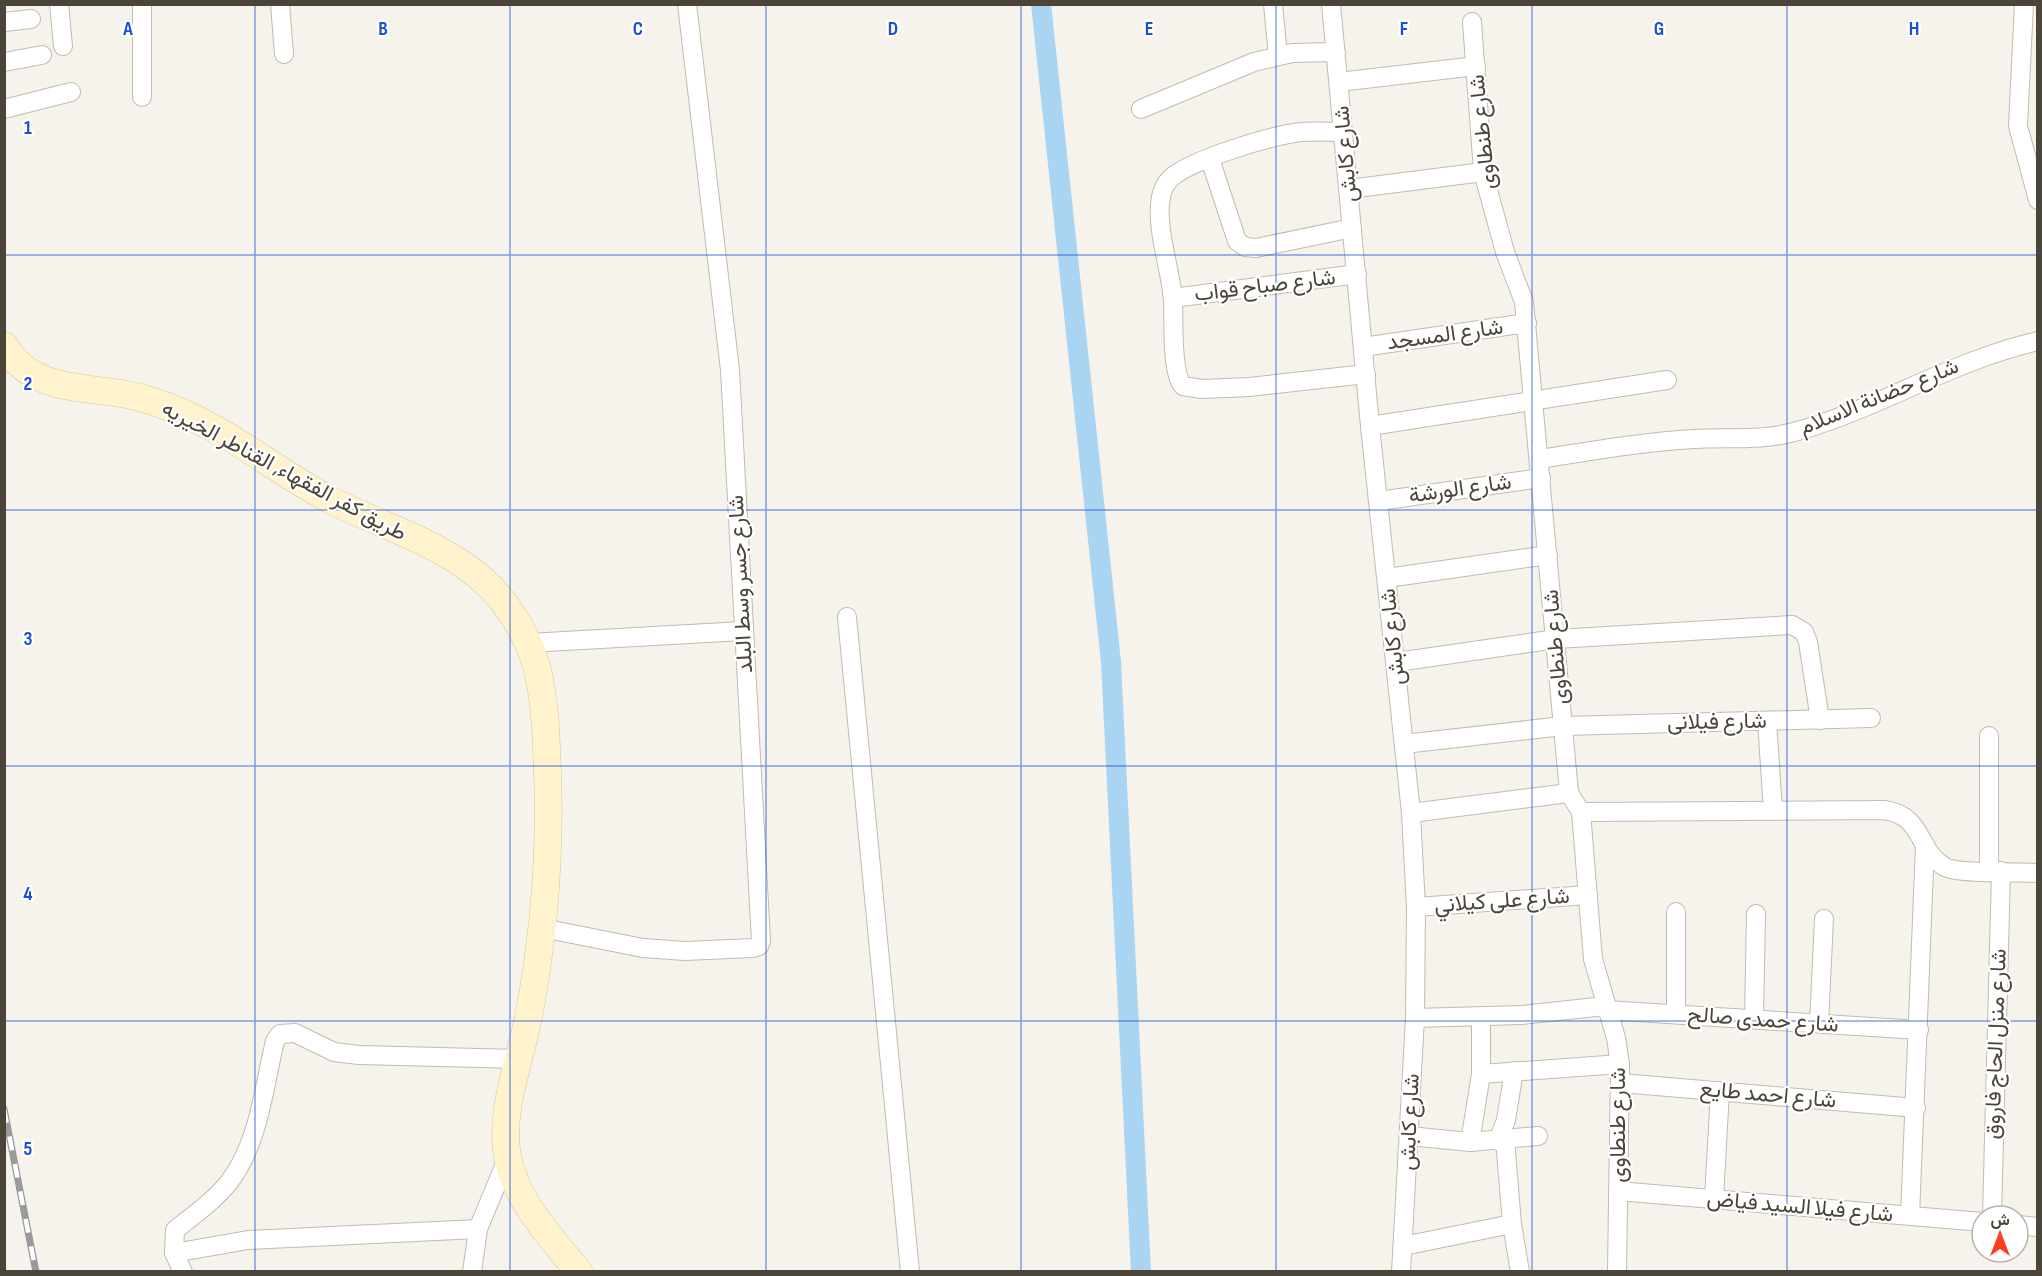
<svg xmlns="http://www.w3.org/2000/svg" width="2042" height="1276" font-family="'Sofia Sans Condensed',Vazirmatn,sans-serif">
	<rect width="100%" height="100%" fill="#f6f3ec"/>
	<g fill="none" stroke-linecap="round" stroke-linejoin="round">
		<!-- canal -->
		<polyline stroke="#a9d4f2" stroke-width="20" points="1041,4 1111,662 1141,1272"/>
		<!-- street casing -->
		<g stroke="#c2bbae" stroke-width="20">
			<g id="street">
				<polyline points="59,4 63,46"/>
				<polyline points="280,4 284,54"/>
				<polyline points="1273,4 1278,56"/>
				<polyline points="1331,4 1370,426 1411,813 1416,907 1415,1018 1401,1272"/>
				<polyline points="2024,4 2018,126 2038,200"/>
				<polyline points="4,22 31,19"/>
				<polyline points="1472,22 1483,172 1505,252 1524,302 1569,793 1581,812 1593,959 1616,1038 1620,1064 1617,1272"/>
				<polyline points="4,62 42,55"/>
				<polyline points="1339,82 1476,66"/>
				<polyline points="142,97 142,4"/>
				<polyline points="4,109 71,92"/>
				<polyline points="1141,109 1254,62 1292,53 1336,52"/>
				<path d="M1343 132C1329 132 1315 131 1302 132 1276 134 1185 161 1169 180 1165 184 1162 192 1161 197 1155 228 1171 269 1173 301 1174 321 1171 373 1183 386L1202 389 1249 387 1366 374"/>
				<polyline points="1210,159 1237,241 1245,247 1256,248 1352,228"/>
				<polyline points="1349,189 1483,172"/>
				<polyline points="1173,298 1357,274"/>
				<polyline points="1363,347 1527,323"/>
				<polyline points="1370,426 1667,380"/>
				<path d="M1540 459C1591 451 1642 442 1694 439 1727 437 1761 441 1794 432 1878 409 1951 361 2038 341"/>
				<polyline points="1379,501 1541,478"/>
				<polyline points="1387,578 1548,555"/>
				<polyline points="847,617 910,1272"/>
				<polyline points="529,643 743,631"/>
				<polyline points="1397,662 1556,639 1792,625 1804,632 1808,642 1820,720"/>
				<polyline points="1767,721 1773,811"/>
				<polyline points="1404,744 1563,726 1871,718"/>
				<path d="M1581 812 1884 810C1925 816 1916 850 1945 867 1957 874 2021 872 2038 873"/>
				<polyline points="1411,813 1569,793"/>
				<polyline points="1989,871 1989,736"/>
				<polyline points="1416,907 1588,895"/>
				<polyline points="1676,912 1676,1014"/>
				<polyline points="542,928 643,948 685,951 753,948 759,946 761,941 730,370 687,4"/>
				<polyline points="1606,1010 1919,1030"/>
				<polyline points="1415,1018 1522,1015 1605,1006"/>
				<polyline points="1754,1019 1756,914"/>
				<polyline points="1819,1023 1824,919"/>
				<polyline points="1481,1074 1620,1064"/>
				<polyline points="1621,1083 1916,1108"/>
				<polyline points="1409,1136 1470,1142 1538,1136"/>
				<polyline points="1505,1140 1512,1224 1520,1272"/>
				<polyline points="1498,1141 1506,1120 1514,1071"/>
				<polyline points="1470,1142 1481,1074 1481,1017"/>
				<polyline points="1618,1191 1982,1222"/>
				<polyline points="1714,1199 1720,1091"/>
				<polyline points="1910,1216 1925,845"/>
				<polyline points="1992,1216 2001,871"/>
				<polyline points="2018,1225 2038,1227"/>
				<polyline points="1403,1246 1512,1224"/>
				<polyline points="174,1253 248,1240 478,1229"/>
				<path d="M183 1272 174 1253 175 1230C194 1215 215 1200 230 1181 259 1142 264 1087 275 1041L280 1034 295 1033 334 1052 359 1055 520 1059"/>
				<polyline points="472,1272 478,1229 508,1157"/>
			</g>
		</g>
		<!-- secondary casing -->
		<g stroke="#d6c79b" stroke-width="28">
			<path id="secondary" d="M4 345C28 386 68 386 110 392 129 394 148 399 166 406 224 427 273 469 327 498 372 522 424 537 465 566 484 579 502 598 514 617 526 636 536 659 540 682 545 707 546 733 547 759 551 844 545 930 529 1014 521 1061 498 1111 508 1159 518 1204 551 1237 579 1272"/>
		</g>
		<!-- street -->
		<use href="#street" stroke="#fff" stroke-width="18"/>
		<!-- secondary -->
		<use href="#secondary" stroke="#fff3cd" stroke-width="27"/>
		<!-- rail casing -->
		<g stroke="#9a9a9a" stroke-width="7">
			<polyline id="rail" points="4,1109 36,1272"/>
		</g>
		<!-- rail -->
		<use href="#rail" stroke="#fff" stroke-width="4.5" stroke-dasharray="14" stroke-linecap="butt"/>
	</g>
	<!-- grid -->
	<path fill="none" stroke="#1d4ed8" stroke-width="1.5" stroke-opacity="0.55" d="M255 4V1272M510 4V1272M766 4V1272M1021 4V1272M1276 4V1272M1532 4V1272M1787 4V1272M4 255H2038M4 510H2038M4 766H2038M4 1021H2038"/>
	<g text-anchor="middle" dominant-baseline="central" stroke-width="4.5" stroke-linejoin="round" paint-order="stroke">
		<!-- street labels -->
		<g font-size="22" fill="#4b4439" stroke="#fff">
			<text transform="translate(1483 132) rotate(-96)">شارع طنطاوى</text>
			<text transform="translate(1346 154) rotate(-95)">شارع كابش</text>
			<text transform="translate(1265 286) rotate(-7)">شارع صباح قواب</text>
			<text transform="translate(1445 335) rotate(-8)">شارع المسجد</text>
			<text transform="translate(1879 397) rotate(-22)">شارع حضانة الاسلام</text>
			<text transform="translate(284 471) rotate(28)">طريق كفر الفقهاء, القناطر الخيريه</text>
			<text transform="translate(1460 489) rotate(-8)">شارع الورشة</text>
			<text transform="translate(741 584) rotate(-93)">شارع جسر وسط البلد</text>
			<text transform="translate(1393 637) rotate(-96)">شارع كابش</text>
			<text transform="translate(1556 647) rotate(-95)">شارع طنطاوى</text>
			<text transform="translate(1717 722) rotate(-1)">شارع فيلانى</text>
			<text transform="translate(1502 901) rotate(-4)">شارع على كيلاني</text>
			<text transform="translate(1763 1020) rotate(4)">شارع حمدى صالح</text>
			<text transform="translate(1996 1044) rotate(-88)">شارع منزل الحاج فاروق</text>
			<text transform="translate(1768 1095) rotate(5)">شارع احمد طايع</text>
			<text transform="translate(1410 1122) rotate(-87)">شارع كابش</text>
			<text transform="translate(1618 1125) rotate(-90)">شارع طنطاوى</text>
			<text transform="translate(1800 1207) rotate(5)">شارع فيلا السيد فياض</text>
		</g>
	</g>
	<g font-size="20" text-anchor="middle" font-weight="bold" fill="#1d4ed8" stroke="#fff" stroke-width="4.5" stroke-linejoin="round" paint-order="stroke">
		<text x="128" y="35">A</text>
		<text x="383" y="35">B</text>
		<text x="638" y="35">C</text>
		<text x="893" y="35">D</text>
		<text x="1149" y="35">E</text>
		<text x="1404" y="35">F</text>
		<text x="1659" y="35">G</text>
		<text x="1914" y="35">H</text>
		<text x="28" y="134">1</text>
		<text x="28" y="390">2</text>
		<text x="28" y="645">3</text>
		<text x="28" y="900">4</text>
		<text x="28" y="1155">5</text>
	</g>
	<!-- border -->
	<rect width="2042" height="1276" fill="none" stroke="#4b4439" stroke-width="12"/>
	<!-- north arrow -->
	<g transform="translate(2000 1234)"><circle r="28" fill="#ffffff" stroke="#b7b4b0" stroke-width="1.5"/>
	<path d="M0-4.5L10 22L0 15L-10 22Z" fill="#fc3f1d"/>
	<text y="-9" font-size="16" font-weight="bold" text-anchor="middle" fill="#4b4439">ش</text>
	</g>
</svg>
